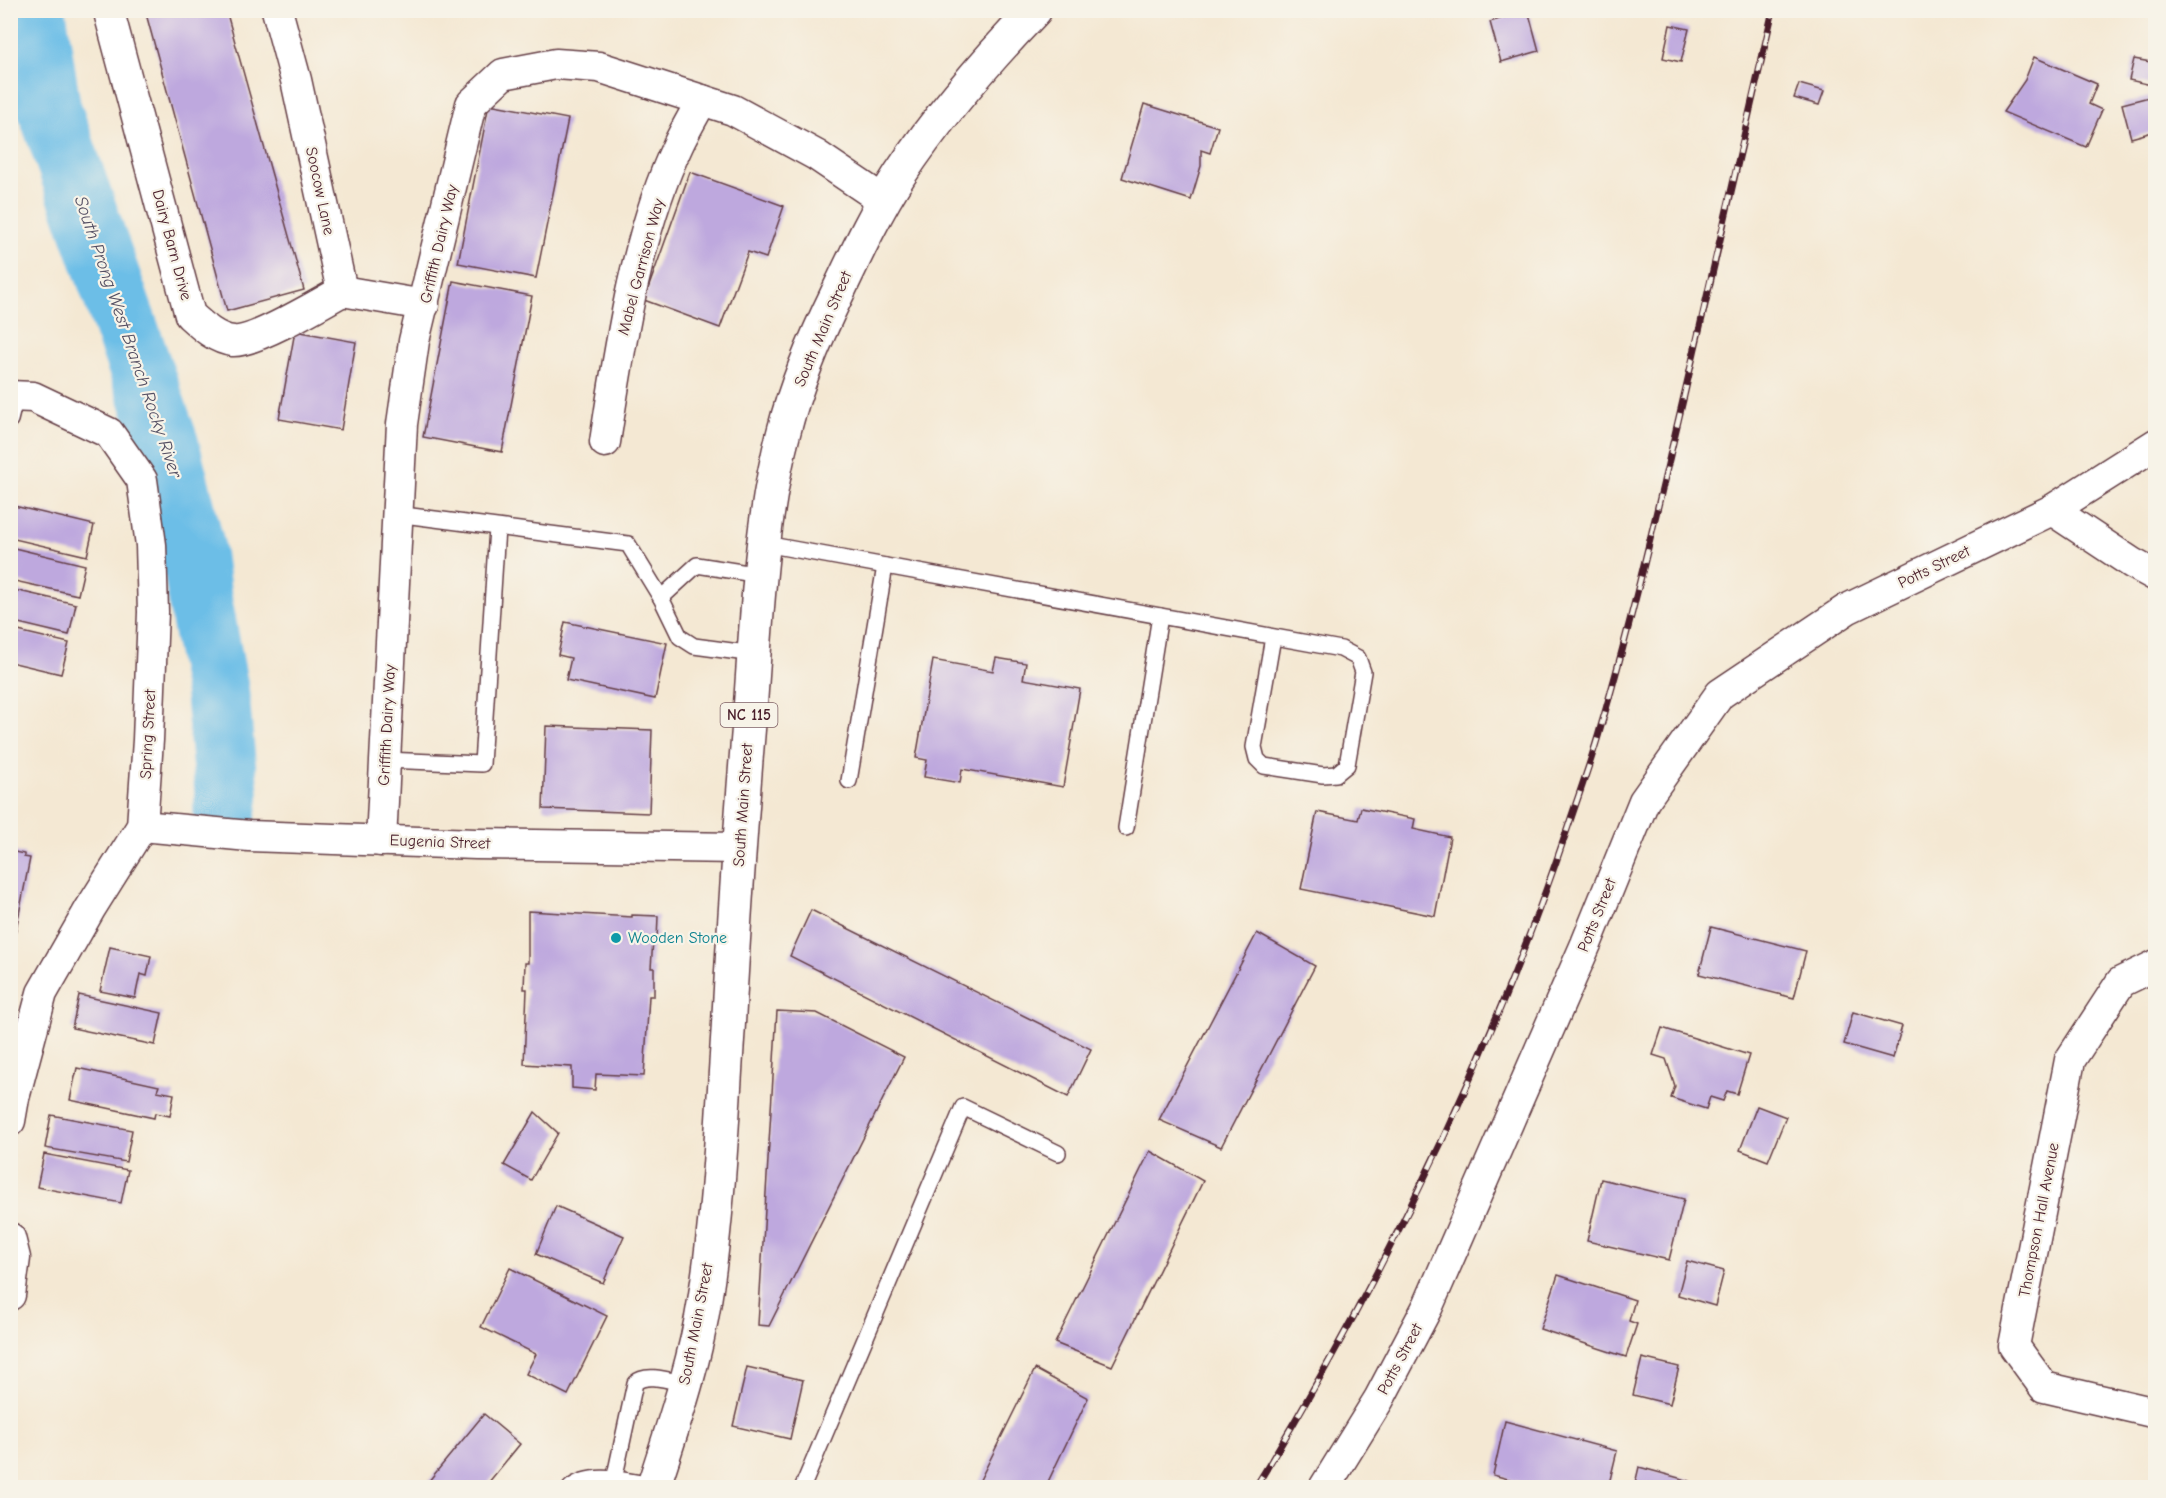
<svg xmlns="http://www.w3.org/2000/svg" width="2166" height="1498" font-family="'Comic Neue',sans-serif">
	<rect width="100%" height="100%" fill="#f7f3e8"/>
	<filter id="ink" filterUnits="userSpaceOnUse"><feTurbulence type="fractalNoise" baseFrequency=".0167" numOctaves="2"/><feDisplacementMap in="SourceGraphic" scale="12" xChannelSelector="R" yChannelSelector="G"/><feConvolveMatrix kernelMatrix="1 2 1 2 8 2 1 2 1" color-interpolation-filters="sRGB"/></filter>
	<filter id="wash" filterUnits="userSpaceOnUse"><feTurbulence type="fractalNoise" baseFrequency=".008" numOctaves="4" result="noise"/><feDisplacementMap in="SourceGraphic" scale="24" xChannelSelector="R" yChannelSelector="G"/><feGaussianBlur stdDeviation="1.35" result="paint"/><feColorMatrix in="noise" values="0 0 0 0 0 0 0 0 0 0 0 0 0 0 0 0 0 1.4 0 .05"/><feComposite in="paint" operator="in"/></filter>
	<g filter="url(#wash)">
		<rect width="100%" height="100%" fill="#f4e8d3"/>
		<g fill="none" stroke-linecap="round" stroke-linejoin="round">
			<!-- river -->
			<polyline stroke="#6cbee7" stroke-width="64" points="34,10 49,108 167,444 193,547 200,600 217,691 227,797 225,810"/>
		</g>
		<g id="blocks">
			<!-- building -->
			<g fill="#bea8de">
				<polygon points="145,10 226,10 304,290 227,311"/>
				<polygon points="1528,10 1539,51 1501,62 1490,22"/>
				<polygon points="1670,25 1689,29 1681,62 1663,58"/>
				<polygon points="2034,57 2097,84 2089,104 2102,110 2086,147 2003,112 2025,80"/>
				<polygon points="2134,59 2156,63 2156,86 2129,80"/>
				<polygon points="1799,84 1824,91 1819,105 1794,98"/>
				<polygon points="2153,96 2156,105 2156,131 2131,138 2122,104"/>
				<polygon points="489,104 568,119 536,278 458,263"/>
				<polygon points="1144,104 1218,127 1210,153 1201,150 1201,166 1191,200 1122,178"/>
				<polygon points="690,172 784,206 766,258 748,252 720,328 644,300"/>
				<polygon points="453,281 532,296 502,452 423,437"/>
				<polygon points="295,331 356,342 341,430 279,419"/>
				<polygon points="10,505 94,525 87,556 10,538"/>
				<polygon points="10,547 85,565 78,595 10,580"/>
				<polygon points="10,589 76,604 69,635 10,621"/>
				<polygon points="565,622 667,643 655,699 566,680 571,658 558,655"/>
				<polygon points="10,629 69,643 61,674 10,662"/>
				<polygon points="996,658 1026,663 1023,679 1080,689 1063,787 962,769 960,783 924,777 927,760 916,758 933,660 993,671"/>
				<polygon points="546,726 652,730 649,813 543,809"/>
				<polygon points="1361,808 1415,819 1413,829 1450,837 1435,916 1301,889 1317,812 1358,820"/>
				<polygon points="10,851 24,854 24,857 30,858 12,950"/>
				<polygon points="811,910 1091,1049 1068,1097 790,956"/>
				<polygon points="528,911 632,917 632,915 658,916 657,940 653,940 651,968 654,968 654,996 649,996 644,1076 596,1074 595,1090 572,1088 572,1067 524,1064 527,989 524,989 525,963 528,963"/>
				<polygon points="1711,927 1806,951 1794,998 1699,974"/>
				<polygon points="1257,933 1315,966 1221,1147 1159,1120"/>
				<polygon points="110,947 151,956 147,976 140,974 135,998 100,991"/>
				<polygon points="79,995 162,1013 155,1045 72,1028"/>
				<polygon points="777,1011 817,1013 904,1057 769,1326 758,1325"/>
				<polygon points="1853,1012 1902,1026 1893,1058 1844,1044"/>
				<polygon points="1662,1028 1749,1055 1737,1094 1727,1091 1723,1101 1710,1097 1706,1109 1671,1098 1675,1086 1666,1059 1653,1055"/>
				<polygon points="77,1068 159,1086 157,1091 174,1094 170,1116 155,1113 154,1118 70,1100"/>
				<polygon points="1757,1106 1786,1117 1768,1161 1740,1150"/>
				<polygon points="535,1112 558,1133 531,1180 504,1165"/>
				<polygon points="51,1115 132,1130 126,1162 45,1148"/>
				<polygon points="1150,1151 1203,1181 1112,1366 1055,1343"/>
				<polygon points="44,1154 128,1170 121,1203 37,1187"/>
				<polygon points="1601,1179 1684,1199 1669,1260 1587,1241"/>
				<polygon points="556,1206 624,1236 603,1283 536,1254"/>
				<polygon points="1687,1261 1724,1271 1715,1306 1678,1295"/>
				<polygon points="510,1268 607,1316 568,1395 526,1374 536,1354 481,1327"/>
				<polygon points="1558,1275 1635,1300 1629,1321 1637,1324 1626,1357 1540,1329"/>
				<polygon points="1642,1358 1679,1367 1670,1404 1633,1395"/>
				<polygon points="747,1367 803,1380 790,1439 733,1426"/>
				<polygon points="1035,1369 1088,1398 1045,1488 976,1488"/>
				<polygon points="484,1414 520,1444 484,1488 423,1488"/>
				<polygon points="1505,1421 1617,1451 1608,1488 1542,1488 1493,1475"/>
				<polygon points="1639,1467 1690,1481 1688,1488 1634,1488"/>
			</g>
		</g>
	</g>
	<g filter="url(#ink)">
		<use href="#blocks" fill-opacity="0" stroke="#643d44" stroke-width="1.5"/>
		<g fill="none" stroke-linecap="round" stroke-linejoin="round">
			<!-- lane casing -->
			<g stroke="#643d44" stroke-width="18">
				<g id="lane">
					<polyline points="10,420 16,396"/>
					<polyline points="396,514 628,544 661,598"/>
					<polyline points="765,544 1341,649 1358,658 1363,672 1347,765 1336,774 1323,775 1264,766 1257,759 1254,747 1273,637"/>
					<polyline points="754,654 694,646 680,637 661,598 697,565 760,575"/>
					<polyline points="385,760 482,764 497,528"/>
					<polyline points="849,781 885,566"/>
					<polyline points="1126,828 1160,616"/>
					<path d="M614 1480 635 1383C646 1372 671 1381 685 1384"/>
					<polyline points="803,1486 963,1107 1058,1153"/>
					<path d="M570 1488C591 1470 630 1482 654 1485"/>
				</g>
			</g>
			<!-- street casing -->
			<g stroke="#643d44" stroke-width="33">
				<g id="street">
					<path d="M110 10V16L190 315C202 326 216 339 233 341 253 343 321 303 342 291"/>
					<polyline points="277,10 296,80 342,291"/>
					<polyline points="342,291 424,305"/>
					<polyline points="10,396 33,397 109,433 142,480 151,545 153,612 148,740 142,826 90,909 42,993 14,1098 10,1121"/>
					<path d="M605 442C620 345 636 234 678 145 685 130 694 115 702 100"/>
					<polyline points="2052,510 2132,563 2156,576"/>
					<polyline points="142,826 249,836 476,844 739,848"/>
					<polyline points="381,841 402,424 414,341 471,104 503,74 556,64 599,67 733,110 816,155 884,201"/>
					<polyline points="2156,965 2121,982 2070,1060 2014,1346 2044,1387 2156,1413"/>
					<polyline points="10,1238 15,1258 10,1295"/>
					<polyline points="1324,1488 1379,1399 1428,1306 1586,944 1644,801 1720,694 1847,609 2052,510 2156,444"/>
				</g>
			</g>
			<!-- primary casing -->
			<g stroke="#643d44" stroke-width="36">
				<path id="primary" d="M653 1488C673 1426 695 1363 705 1298 719 1210 722 1121 728 1032 734 925 741 818 750 711 757 618 760 522 784 431 796 383 816 337 838 292 857 252 876 211 900 174 939 115 986 61 1035 10"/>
			</g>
			<!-- lane -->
			<use href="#lane" stroke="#fff" stroke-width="15"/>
			<!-- street -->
			<use href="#street" stroke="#fff" stroke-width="30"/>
			<!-- primary -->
			<use href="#primary" stroke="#fff" stroke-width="33"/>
			<!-- rail casing -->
			<g stroke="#4a1f2b" stroke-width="7">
				<path id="rail" d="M1255 1488C1383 1278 1491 1057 1569 824 1580 791 1592 759 1601 726 1633 617 1658 506 1684 396 1713 268 1743 139 1773 10"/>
			</g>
			<!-- rail -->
			<use href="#rail" stroke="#f7f3e8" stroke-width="4.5" stroke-dasharray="14" stroke-linecap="butt"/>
		</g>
	</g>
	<!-- markers -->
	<circle fill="#0f9aa8" stroke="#f7f3e8" stroke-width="2" cx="616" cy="938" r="6"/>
	<g text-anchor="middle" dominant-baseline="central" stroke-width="4.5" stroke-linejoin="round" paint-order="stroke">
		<!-- shield labels -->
		<rect fill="#f7f3e8" stroke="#7e5f64" stroke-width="1.5" x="720.5" y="703" width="57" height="24" rx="4.5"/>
		<g font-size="15" font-weight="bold" fill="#4a1f2b">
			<text x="749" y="715">NC 115</text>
		</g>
		<!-- street labels -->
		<g font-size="16" fill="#4a1f2b" stroke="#f7f3e8">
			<text transform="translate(320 191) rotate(78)">Soocow Lane</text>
			<text transform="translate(439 244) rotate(-77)">Griffith Dairy Way</text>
			<text transform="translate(172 245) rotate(75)">Dairy Barn Drive</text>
			<text transform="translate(641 267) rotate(-75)">Mabel Garrison Way</text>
			<text transform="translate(823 329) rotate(-67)">South Main Street</text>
			<text transform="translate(1934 567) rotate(-26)">Potts Street</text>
			<text transform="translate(387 725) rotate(-87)">Griffith Dairy Way</text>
			<text transform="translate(148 734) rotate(-87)">Spring Street</text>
			<text transform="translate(743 805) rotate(-86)">South Main Street</text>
			<text transform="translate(440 842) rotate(2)">Eugenia Street</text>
			<text transform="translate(1597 915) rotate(-68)">Potts Street</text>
			<text transform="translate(2039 1220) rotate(-79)">Thompson Hall Avenue</text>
			<text transform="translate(696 1324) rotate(-79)">South Main Street</text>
			<text transform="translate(1400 1359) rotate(-62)">Potts Street</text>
		</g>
		<!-- culture labels -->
		<g font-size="16" fill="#0d838f" stroke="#f7f3e8" text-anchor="start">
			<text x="628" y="938">Wooden Stone</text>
		</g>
		<!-- water labels -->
		<g font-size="18" font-style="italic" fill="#544f63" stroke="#f7f3e8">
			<text transform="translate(128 337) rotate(71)">South Prong West Branch Rocky River</text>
		</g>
	</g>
	<!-- margin -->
	<rect width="2166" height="1498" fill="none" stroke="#f7f3e8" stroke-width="36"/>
</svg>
